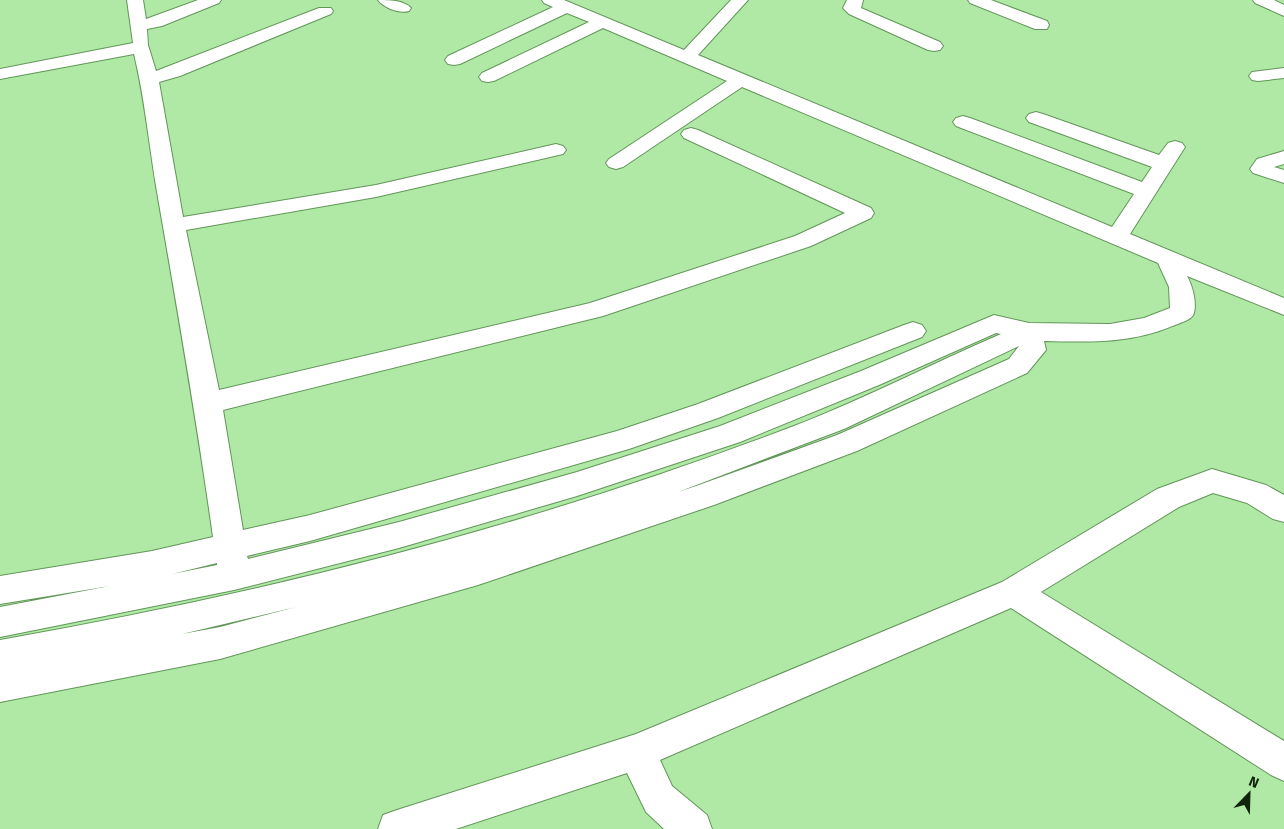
<svg xmlns="http://www.w3.org/2000/svg" width="1284" height="829" font-family="'Fira Sans',sans-serif">
	<rect width="100%" height="100%" fill="#b0e8a6"/>
	<g fill="none" stroke-linecap="round" stroke-linejoin="round">
		<!-- minor casing -->
		<g stroke="#619658" stroke-width="2">
			<g id="minor">
				<path d="M127 0H143L146 19 198 0H221L219 3 162 26 147 29 148 45 156 71 319 8H331L333 11 331 14 180 76 159 82 183 217 376 185 556 144 563 146 566 150 563 154 376 197 186 230 219 390 590 303 795 236 845 213 684 138 681 134 684 130 691 128 698 130 871 208 874 213 871 218 811 246 603 316 223 410 243 530 310 515 617 431 698 404 904 325 913 322 922 325 926 331 922 337 718 418 629 449 310 541 247 556 248 559 399 522 577 472 720 426 861 371 994 315 1029 323 1110 324 1144 318 1170 308 1169 287 1158 263 742 87 623 167 616 169 609 167 606 163 609 159 727 81 603 28 494 81 488 82 482 81 479 77 482 73 589 22 567 13 460 64 454 65 448 64 445 60 448 56 553 7 544 3 542 0H564L684 50 731 0H748L698 55 1112 227 1134 194 956 126 953 122 956 118 963 116 970 118 1142 182 1152 167 1029 122 1026 118 1029 114 1036 112 1043 114 1159 155 1168 143 1175 141 1182 143 1185 147 1130 234 1284 298V315L1187 276C1192 285 1197 301 1194 313 1192 320 1182 322 1175 325 1130 344 1092 342 1044 341L1046 350 1027 373 857 451 714 505 478 585 220 659 0 702V640C269 593 538 524 794 426 864 399 931 364 1001 334L996 333 879 385 740 442 577 496 399 548 234 590 0 637V607L110 586 0 604V576L152 551 213 537C197 422 177 307 157 192 149 146 145 99 134 54L0 79V69L133 43ZM1019 346 1009 359 837 435 696 486 678 492 844 429ZM217 563V565L172 574ZM296 607 220 627 182 634Z"/>
				<path d="M378 0C390 0 403 0 411 8L409 11C399 14 384 8 378 0Z"/>
				<polygon points="847,0 863,0 861,8 940,42 943,46 940,50 934,51 928,50 849,14 843,8"/>
				<polygon points="968,0 991,0 1047,21 1049,25 1047,29 1035,29 970,3"/>
				<polygon points="1253,0 1274,0 1284,5 1284,16 1255,3"/>
				<polygon points="1284,68 1284,78 1258,81 1252,80 1249,76 1252,72"/>
				<polygon points="1284,151 1284,164 1274,167 1284,170 1284,183 1253,173 1250,169 1257,159"/>
				<polygon points="1212,469 1266,485 1284,495 1284,522 1273,519 1247,503 1213,493 1179,507 1041,592 1284,741 1284,781 1271,775 1011,608 660,760 672,786 707,815 712,829 664,829 646,812 627,773 456,829 378,829 383,815 397,810 636,734 1002,582 1157,489"/>
			</g>
		</g>
		<!-- minor -->
		<use href="#minor" fill="#fff" fill-rule="evenodd"/>
	</g>
	<!-- north arrow -->
	<g transform="translate(1249 794) rotate(23)" stroke="#b0e8a6" stroke-width="4" paint-order="stroke">
	<path d="M0-4L9 19L0 12L-9 19Z" fill="#0f240b"/>
	<text y="-8" font-size="14" font-weight="bold" text-anchor="middle" fill="#0f240b">N</text>
	</g>
</svg>
